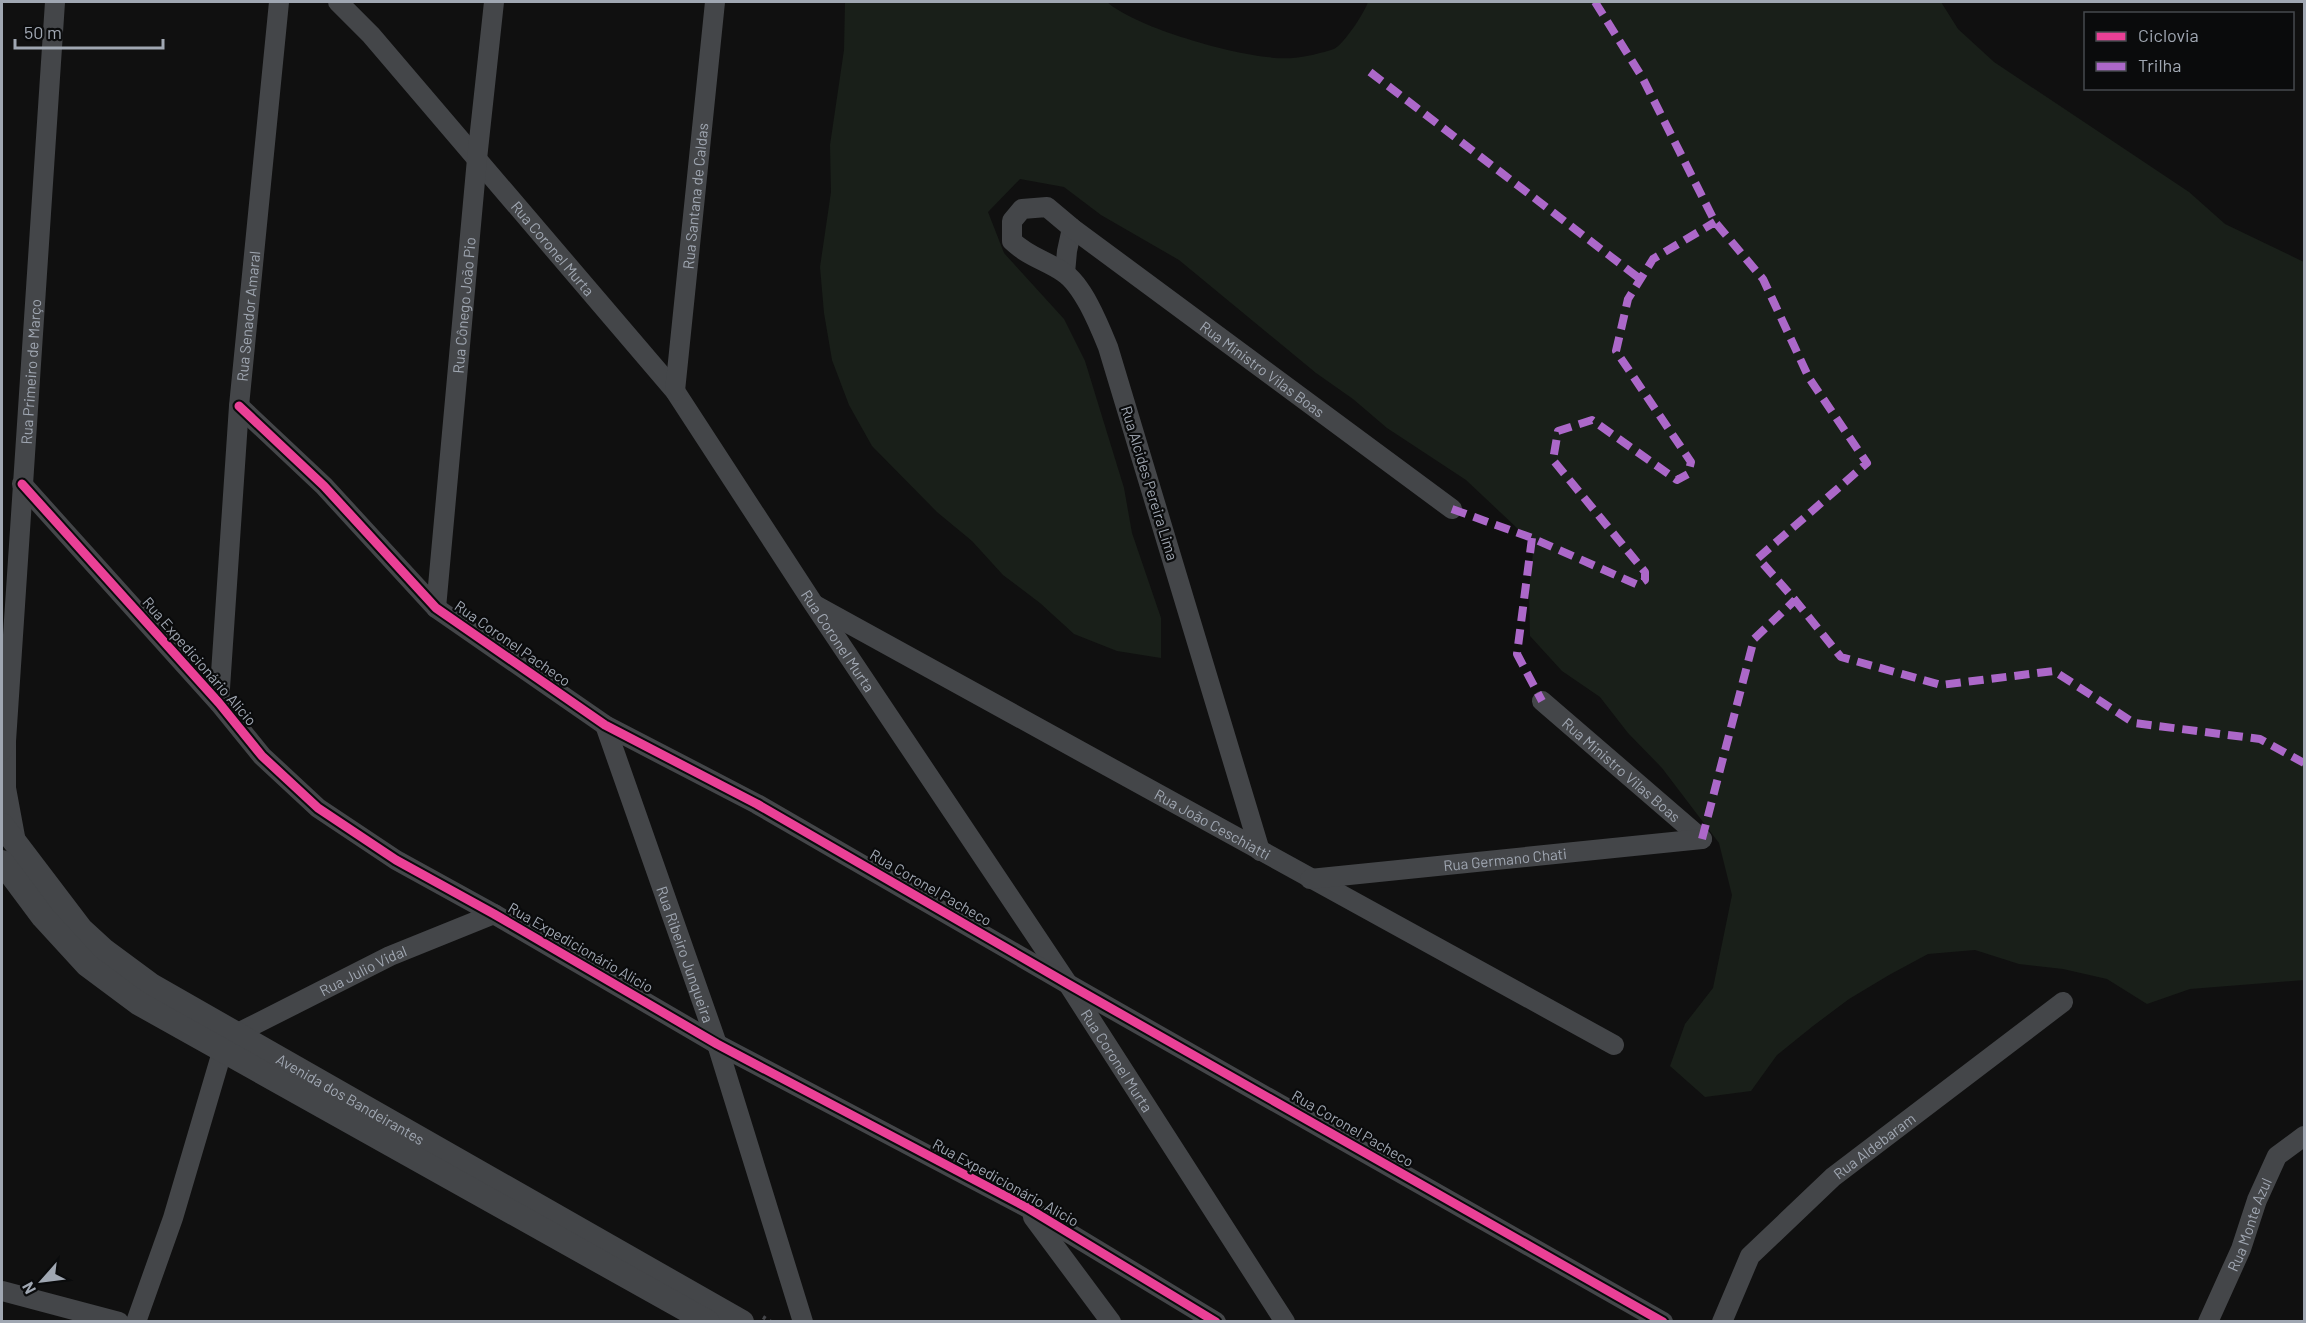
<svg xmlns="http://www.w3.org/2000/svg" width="2306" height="1323" viewBox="0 0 2306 1323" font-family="Barlow,sans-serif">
<rect width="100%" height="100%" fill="#101010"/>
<path fill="#191f19" d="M 845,2 L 1107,2 C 1137,29 1253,62 1293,58 C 1305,57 1322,53 1334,49 C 1344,44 1365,12 1368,2 L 1941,2 L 1958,29 L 1994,62 L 2189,192 L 2225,224 L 2304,262 L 2304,980 L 2190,989 L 2147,1004 L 2107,979 L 2063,969 L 2019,964 L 1975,950 L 1928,954 L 1889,975 L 1849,999 L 1813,1026 L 1777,1055 L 1751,1091 L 1705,1097 L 1670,1066 L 1685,1024 L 1713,988 L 1732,895 L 1719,843 L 1662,768 L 1628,733 L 1600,697 L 1562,671 L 1530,636 L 1529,589 L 1534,544 L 1466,480 L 1387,428 L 1353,399 L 1316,373 L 1179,260 L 1101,215 L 1064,187 L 1020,179 L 988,212 L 1004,253 L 1064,319 L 1085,361 L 1124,488 L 1132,533 L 1161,618 L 1161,658 L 1117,651 L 1074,634 L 1040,603 L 1003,575 L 972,541 L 937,512 L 872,446 L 849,405 L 832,360 L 824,313 L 820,267 L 831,192 L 830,145 L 844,50 Z"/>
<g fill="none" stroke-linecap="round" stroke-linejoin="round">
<path stroke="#46474b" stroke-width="4" stroke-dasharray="3 4.5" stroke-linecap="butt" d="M 763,1317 L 771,1322"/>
<g stroke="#444649" stroke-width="20">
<path id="s1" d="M 338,2 L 371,35 L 675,391 L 813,603 L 1068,984 L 1285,1322"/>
<path d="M 1065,273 L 1067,251 L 1072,228"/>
<path id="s2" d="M 675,391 L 715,2"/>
<path d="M 239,406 L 324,486 L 436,608 L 605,725 L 757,804 L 1068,984 L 1663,1322"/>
<path d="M 22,484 L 219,703 L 262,756 L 318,808 L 396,860 L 494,914 L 717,1044 L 1026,1207 L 1216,1322"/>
<path id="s3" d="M 815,605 L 1614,1045"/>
<path id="s4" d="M 436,608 L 477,159 L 494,2"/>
<path id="s5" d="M 1542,701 L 1702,839"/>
<path id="s6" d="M 219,703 L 239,406 L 279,2"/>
<path id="s7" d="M 605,725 L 717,1044 L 803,1322"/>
<path d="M 6,741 L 6,788 L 16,842"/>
<path id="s8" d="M 2,751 L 6,741 L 55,2"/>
<path id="s9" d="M 1260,851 L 1108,347 C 1099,325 1083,285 1063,272 C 1045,260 1029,257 1012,241 L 1012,221 L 1022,209 L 1047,207 L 1072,228 L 1452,509"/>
<path id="s10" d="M 1310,879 L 1702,839"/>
<path id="s11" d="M 236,1034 L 390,956 L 494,914"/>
<path d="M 1033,1217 L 1111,1322"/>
<path d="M 2,1291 L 119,1322"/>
<path d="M 136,1322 L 173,1218 L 222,1052"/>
<path id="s12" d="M 1722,1322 L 1750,1256 L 1833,1177 L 2063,1002"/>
<path id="s13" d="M 2208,1322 L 2241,1249 L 2257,1200 L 2277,1156 L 2304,1136"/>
</g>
<g stroke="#444649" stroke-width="24">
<path id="s14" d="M 2,825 L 81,929 L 105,951 L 151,985 L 742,1322"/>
<path d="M 2,862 L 43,917 L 87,965 L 138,1003 L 708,1322"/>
</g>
<path stroke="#ac68c9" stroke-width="8" stroke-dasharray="15 8" stroke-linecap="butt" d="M 1595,2 L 1642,77 L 1715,222 L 1763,279 L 1809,378 L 1867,463 L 1758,558 L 1795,600 L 1841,657 L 1941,685 L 2054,671 L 2134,723 L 2260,739 L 2304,763
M 1370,72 L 1640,279
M 1452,509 L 1532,538 L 1638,585 L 1645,580 L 1645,572 L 1553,460 L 1558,431 L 1592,420 L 1677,480 L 1688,474 L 1691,462 L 1616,351 L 1628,299 L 1653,259 L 1715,222
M 1532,538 L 1517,654 L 1542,701
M 1702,839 L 1754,639 L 1795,600"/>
<defs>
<path id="cycleway" d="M 239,406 L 324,486 L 436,608 L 605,725 L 757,804 L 1068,984 L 1663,1322
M 22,484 L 219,703 L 262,756 L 318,808 L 396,860 L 494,914 L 717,1044 L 1026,1207 L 1216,1322"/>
</defs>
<use href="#cycleway" stroke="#0a0b0c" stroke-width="13"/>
<use href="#cycleway" stroke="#ea4096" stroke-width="9"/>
</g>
<g text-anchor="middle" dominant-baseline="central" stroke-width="4.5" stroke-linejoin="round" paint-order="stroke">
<g font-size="15" fill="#a0a7b2" stroke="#0a0b0c">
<text stroke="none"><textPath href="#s2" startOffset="196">Rua Santana de Caldas</textPath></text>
<text stroke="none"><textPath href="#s1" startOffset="327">Rua Coronel Murta</textPath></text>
<text stroke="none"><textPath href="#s4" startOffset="304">Rua Cônego João Pio</textPath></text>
<text stroke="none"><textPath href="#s6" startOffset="388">Rua Senador Amaral</textPath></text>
<text stroke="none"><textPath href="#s9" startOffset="1005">Rua Ministro Vilas Boas</textPath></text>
<text stroke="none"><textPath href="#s8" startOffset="381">Rua Primeiro de Março</textPath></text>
<text transform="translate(1150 483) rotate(73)">Rua Alcides Pereira Lima</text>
<text stroke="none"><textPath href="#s1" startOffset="813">Rua Coronel Murta</textPath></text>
<text transform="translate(513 643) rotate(35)">Rua Coronel Pacheco</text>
<text transform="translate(200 661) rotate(49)">Rua Expedicionário Alicio</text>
<text stroke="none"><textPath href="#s5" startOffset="105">Rua Ministro Vilas Boas</textPath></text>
<text stroke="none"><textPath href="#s3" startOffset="454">Rua João Ceschiatti</textPath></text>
<text stroke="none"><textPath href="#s10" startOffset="196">Rua Germano Chati</textPath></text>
<text transform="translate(931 887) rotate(30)">Rua Coronel Pacheco</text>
<text transform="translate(581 947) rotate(30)">Rua Expedicionário Alicio</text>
<text stroke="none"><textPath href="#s7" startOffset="243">Rua Ribeiro Junqueira</textPath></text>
<text stroke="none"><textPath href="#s11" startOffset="142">Rua Julio Vidal</textPath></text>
<text stroke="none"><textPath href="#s1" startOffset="1317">Rua Coronel Murta</textPath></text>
<text stroke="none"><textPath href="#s14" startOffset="450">Avenida dos Bandeirantes</textPath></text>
<text transform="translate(1353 1128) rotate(30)">Rua Coronel Pacheco</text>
<text stroke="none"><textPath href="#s12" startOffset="238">Rua Aldebaram</textPath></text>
<text transform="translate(1006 1182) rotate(29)">Rua Expedicionário Alicio</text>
<text stroke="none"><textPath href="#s13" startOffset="106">Rua Monte Azul</textPath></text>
</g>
</g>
<rect width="2306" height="1323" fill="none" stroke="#a0a7b2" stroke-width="6"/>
<rect x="2084" y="12" width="210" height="78" fill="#0a0b0c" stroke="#46494e" stroke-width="1.5"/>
<rect x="2096" y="32" width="30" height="9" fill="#ea4096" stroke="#46494e" stroke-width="1.5"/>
<text x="2138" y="42" font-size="18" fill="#a0a7b2">Ciclovia</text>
<rect x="2096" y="62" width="30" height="9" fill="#ac68c9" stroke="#46494e" stroke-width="1.5"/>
<text x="2138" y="72" font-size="18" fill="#a0a7b2">Trilha</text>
<g transform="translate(42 1281) rotate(242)" stroke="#0a0b0c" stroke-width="4.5" paint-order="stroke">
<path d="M0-4.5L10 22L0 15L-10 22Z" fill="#a0a7b2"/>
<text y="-9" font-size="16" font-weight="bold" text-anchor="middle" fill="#a0a7b2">N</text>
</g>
<path d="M15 39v9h148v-9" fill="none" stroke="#a0a7b2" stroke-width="3"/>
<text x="24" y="39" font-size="18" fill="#a0a7b2" stroke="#0a0b0c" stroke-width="4.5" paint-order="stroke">50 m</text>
</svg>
